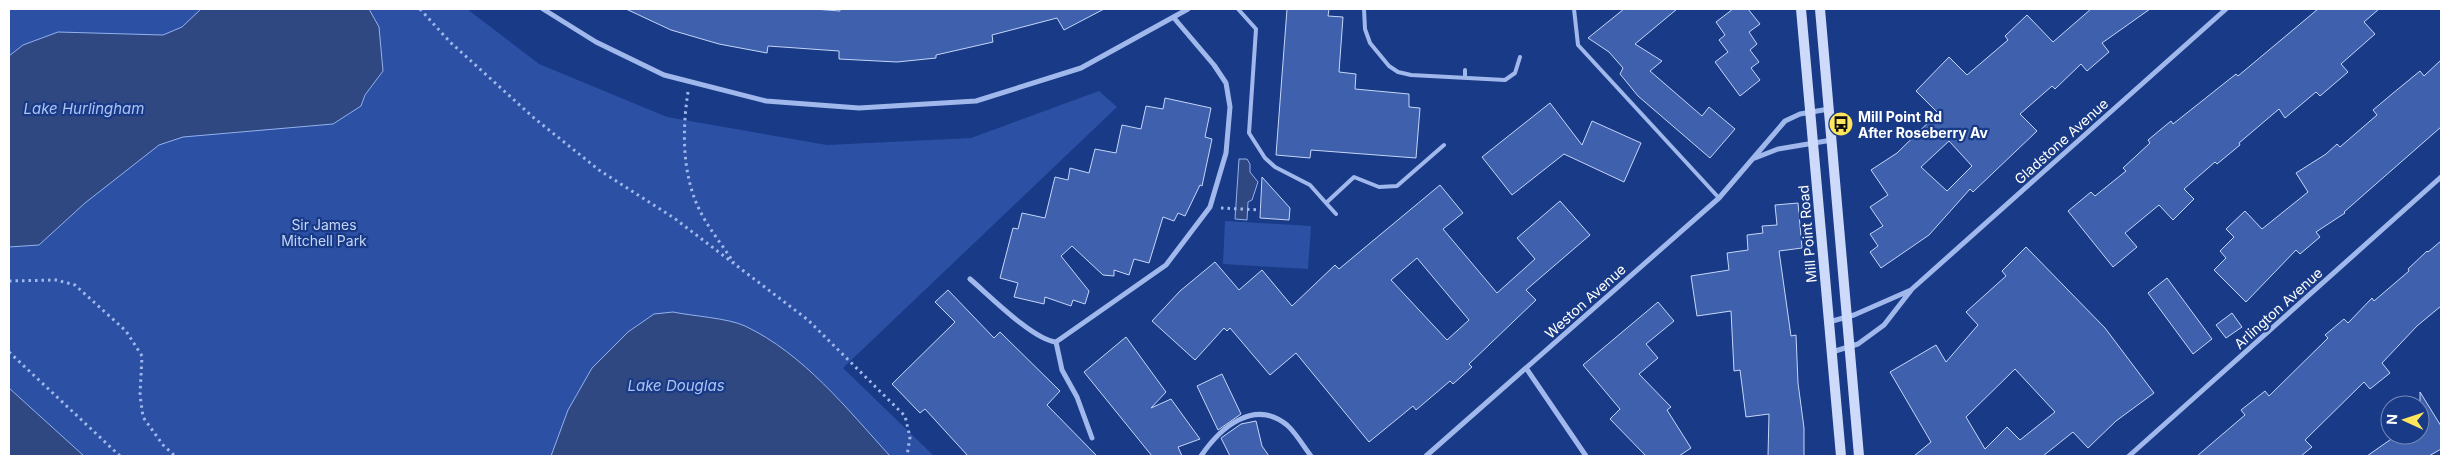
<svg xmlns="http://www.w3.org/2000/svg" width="2450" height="465" viewBox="0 0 2450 465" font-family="Inter,sans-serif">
<rect width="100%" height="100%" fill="#193a86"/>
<path fill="#2c51a4" d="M 9,9 L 467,9 L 539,64 L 667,117 L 827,145 L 971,138 L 1099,91 L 1117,107 L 843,368 L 934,456 L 84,456 L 9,388 Z
M 1225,221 L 1311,226 L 1308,269 L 1223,264 Z"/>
<path fill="#304881" stroke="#93b1ef" d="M 201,9 L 369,9 L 379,27 L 383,71 L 365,95 L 361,106 L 333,124 L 183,137 L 159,145 L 85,203 L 39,245 L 9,247 L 9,56 L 23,45 L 58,32 L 163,35 L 182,27 Z
M 1239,159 L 1247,159 L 1250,164 L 1250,172 L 1258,182 L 1252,200 L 1248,202 L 1247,220 L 1235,219 Z
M 673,312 C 692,316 728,318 745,326 C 804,354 847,409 890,456 L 551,456 L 568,410 L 592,368 L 628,332 L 654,314 Z
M 9,388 L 84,456 L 9,456 Z"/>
<path fill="#3e60ad" stroke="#c5d6f9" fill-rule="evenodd" d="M 626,9 L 813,9 L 840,11 L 840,9 L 1104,9 L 1064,30 L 1057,18 L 992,35 L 993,42 L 936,55 L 936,58 L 897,62 L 839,59 L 839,51 L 768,46 L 767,53 L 719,44 L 671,30 Z
M 1287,9 L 1329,9 L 1328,16 L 1343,17 L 1339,72 L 1356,74 L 1355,89 L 1409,94 L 1409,107 L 1420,108 L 1416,158 L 1311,150 L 1310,158 L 1276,155 Z
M 1624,9 L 1677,9 L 1635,44 L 1662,61 L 1650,71 L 1702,116 L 1709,107 L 1735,129 L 1710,158 L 1638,96 L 1620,74 L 1623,68 L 1609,52 L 1588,38 Z
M 1733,9 L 1748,9 L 1760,24 L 1749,32 L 1757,44 L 1750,50 L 1759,62 L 1751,68 L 1760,80 L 1740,96 L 1715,62 L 1728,52 L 1719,40 L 1725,35 L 1716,22 Z
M 2091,9 L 2150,9 L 2102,43 L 2109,52 L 2087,71 L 2081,64 L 2055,89 L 2052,86 L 2020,114 L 2037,131 L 1973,192 L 1970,189 L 1929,235 L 1881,268 L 1870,252 L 1878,246 L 1870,234 L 1883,226 L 1870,207 L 1888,195 L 1871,170 L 1897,153 L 1938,113 L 1916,91 L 1949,57 L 1967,75 L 2008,40 L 2005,36 L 2027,15 L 2053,42 ZM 1949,141 L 1972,166 L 1947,191 L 1921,167 Z
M 2318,9 L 2379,9 L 2364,22 L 2375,34 L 2341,64 L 2348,72 L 2320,96 L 2316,92 L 2285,118 L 2279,109 L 2239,143 L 2240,145 L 2217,164 L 2215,162 L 2184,189 L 2194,199 L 2173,220 L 2159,205 L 2125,233 L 2137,247 L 2113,267 L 2068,211 L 2091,192 L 2095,196 L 2126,171 L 2123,168 L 2150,143 L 2148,140 L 2171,121 L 2173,124 L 2236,74 L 2238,76 Z
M 2441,60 L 2441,127 L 2344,212 L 2345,213 L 2316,232 L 2320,237 L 2300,254 L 2296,250 L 2246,302 L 2214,270 L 2226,258 L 2220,251 L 2234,237 L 2226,229 L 2245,211 L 2262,229 L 2308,192 L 2296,173 L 2326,154 L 2337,144 L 2340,147 L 2377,115 L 2373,110 L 2392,94 L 2420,71 L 2424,76 Z
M 1165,98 L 1211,108 L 1205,137 L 1212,139 L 1202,186 L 1200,185 L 1185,216 L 1178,213 L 1174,221 L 1163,217 L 1149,263 L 1134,259 L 1129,275 L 1114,270 L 1114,276 L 1103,275 L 1072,246 L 1061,256 L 1089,291 L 1085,304 L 1073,300 L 1071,306 L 1045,297 L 1044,304 L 1014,297 L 1018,283 L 1000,278 L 1013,228 L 1018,229 L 1022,213 L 1045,218 L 1055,177 L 1068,180 L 1070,168 L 1089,173 L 1095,149 L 1116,153 L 1122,125 L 1141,129 L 1146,106 L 1163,109 Z
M 1550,103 L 1582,145 L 1592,121 L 1641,143 L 1624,182 L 1564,154 L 1512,195 L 1482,157 Z
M 1262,177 L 1290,208 L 1289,220 L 1260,218 Z
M 1440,185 L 1463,213 L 1443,229 L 1497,293 L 1535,259 L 1517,238 L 1560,201 L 1590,235 L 1526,290 L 1536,300 L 1469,364 L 1472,367 L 1453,384 L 1450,381 L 1416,410 L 1413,406 L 1369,442 L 1296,353 L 1270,375 L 1230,328 L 1227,331 L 1224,328 L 1195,360 L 1152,321 L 1180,291 L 1215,262 L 1239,290 L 1262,270 L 1292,306 L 1335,265 L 1339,269 ZM 1417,258 L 1469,320 L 1447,340 L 1391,280 Z
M 1798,203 L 1802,248 L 1779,251 L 1791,336 L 1796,335 L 1798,383 L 1804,428 L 1804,456 L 1768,456 L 1769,414 L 1746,417 L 1740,370 L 1734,371 L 1731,311 L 1697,316 L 1691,276 L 1729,270 L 1727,253 L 1748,250 L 1747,235 L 1763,233 L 1762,226 L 1777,225 L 1775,205 Z
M 2441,241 L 2441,306 L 2417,326 L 2382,363 L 2390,373 L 2370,389 L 2364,382 L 2305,440 L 2312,447 L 2301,456 L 2197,456 L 2245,415 L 2241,410 L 2265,391 L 2269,396 L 2328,338 L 2325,335 L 2344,319 L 2348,323 L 2372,298 L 2374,301 L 2409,271 L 2408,269 L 2427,251 L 2428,252 Z
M 2026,247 L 2105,328 L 2154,393 L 2116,421 L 2088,448 L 2073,432 L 2043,456 L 1914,456 L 1931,442 L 1890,372 L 1936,345 L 1946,362 L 1978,325 L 1966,312 L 2006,276 L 2002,271 ZM 2015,369 L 2055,412 L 2020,440 L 2007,427 L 1985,449 L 1966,417 Z
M 2167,278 L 2212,339 L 2193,354 L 2148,293 Z
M 948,290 L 994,338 L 1000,332 L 1060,391 L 1047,405 L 1097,456 L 968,456 L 925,409 L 920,413 L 892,384 L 955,322 L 935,302 Z
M 1658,302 L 1674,321 L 1646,344 L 1658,358 L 1639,374 L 1671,407 L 1667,410 L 1691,448 L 1679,456 L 1646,456 L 1610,419 L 1620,409 L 1583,365 Z
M 2232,313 L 2242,327 L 2226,338 L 2216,325 Z
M 1126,337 L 1166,392 L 1151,408 L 1171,399 L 1200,439 L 1178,447 L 1182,456 L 1152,456 L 1084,372 Z
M 1222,374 L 1241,414 L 1218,430 L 1197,386 Z
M 2420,392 L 2441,426 L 2441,449 L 2429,456 L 2367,456 L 2397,435 L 2420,435 Z
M 1256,421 L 1262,446 L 1269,456 L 1230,456 L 1221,438 L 1241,424 Z"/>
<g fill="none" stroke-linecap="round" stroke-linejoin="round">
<path stroke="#a0b8ec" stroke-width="3" stroke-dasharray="2.5 4" stroke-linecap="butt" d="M 420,9 L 450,42 L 534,118 L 599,170 L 674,218 L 808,320 L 905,416 L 910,437 L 907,456
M 688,92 C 682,131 682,175 700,211 C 709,229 723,246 734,263
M 1221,208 L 1261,210
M 9,281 L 56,280 L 75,285 L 126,331 L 142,356 L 140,395 L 143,417 L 163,445 L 175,456
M 9,352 L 120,456"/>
<path stroke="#a0b8ec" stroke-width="4" d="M 1238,9 L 1256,29 L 1249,133 L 1265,158 L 1275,167 L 1310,185 L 1326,203 L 1354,177 L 1379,187 L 1397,186 L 1444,145
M 1364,9 L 1365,29 L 1370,43 L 1389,66 L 1398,72 L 1411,75 L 1505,80 L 1515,73 L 1520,57
M 1574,9 L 1578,45 L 1719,198
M 1465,78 L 1465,70
M 1326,203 L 1336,214"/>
<path stroke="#a0b8ec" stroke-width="5" d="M 543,9 L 596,42 L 664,75 L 766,101 L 859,108 L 976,101 L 1081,68 L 1188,9
M 1755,158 L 1778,149 L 1832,140
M 970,279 C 989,295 1033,340 1056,342 L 1166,265 L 1210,207 L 1226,153 L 1230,107 L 1226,83 L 1214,65 L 1174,18
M 1829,322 L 1854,315 L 1911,290
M 1056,342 L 1062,370 L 1077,397 L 1092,438
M 1832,352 L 1858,344 L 1884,325 L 1912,289 L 2226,9
M 1526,368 L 1586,456
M 1201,456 C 1220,428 1254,398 1287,425 C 1296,433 1304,447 1311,456
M 1426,456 L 1719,198 L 1785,121 L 1800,114 L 1829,109
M 2129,456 L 2441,177"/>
<path stroke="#cddaf9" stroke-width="10" d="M 1801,9 L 1841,456
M 1820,9 L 1859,456"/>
</g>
<defs>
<symbol id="bus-disc" viewBox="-11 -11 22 22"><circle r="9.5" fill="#ffe65c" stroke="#193a86"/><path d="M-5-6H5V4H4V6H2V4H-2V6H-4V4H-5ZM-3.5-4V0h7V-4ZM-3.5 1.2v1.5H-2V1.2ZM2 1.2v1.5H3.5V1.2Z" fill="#111"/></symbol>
</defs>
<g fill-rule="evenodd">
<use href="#bus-disc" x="1827" y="110" width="28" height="28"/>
</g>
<g text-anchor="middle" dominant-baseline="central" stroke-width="4.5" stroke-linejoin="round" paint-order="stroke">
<g font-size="14" font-weight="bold" fill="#fff" stroke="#193a86" text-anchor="start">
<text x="1858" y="116">Mill Point Rd<tspan x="1858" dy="16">After Roseberry Av</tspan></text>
</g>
<g font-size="14" fill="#fff" stroke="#193a86">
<text transform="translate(2061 141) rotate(-42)">Gladstone Avenue</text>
<text transform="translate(1807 234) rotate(-95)">Mill Point Road</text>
<text transform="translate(1585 301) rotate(-42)">Weston Avenue</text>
<text transform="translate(2278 308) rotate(-42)">Arlington Avenue</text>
</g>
<g font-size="14" fill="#c5d6f9" stroke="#193a86">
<text x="324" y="224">Sir James<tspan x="324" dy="16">Mitchell Park</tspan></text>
</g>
<g font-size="15" font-style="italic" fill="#acc3f4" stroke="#193a86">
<text x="84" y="108">Lake Hurlingham</text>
<text x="676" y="385">Lake Douglas</text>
</g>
</g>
<rect width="2450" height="465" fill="none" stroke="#ffffff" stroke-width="20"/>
<g transform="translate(2405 420) rotate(273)"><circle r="24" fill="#193a86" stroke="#7589b6"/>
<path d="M0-4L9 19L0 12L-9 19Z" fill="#ffe65c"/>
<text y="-8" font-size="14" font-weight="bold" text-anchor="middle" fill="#ffffff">N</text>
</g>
</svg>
